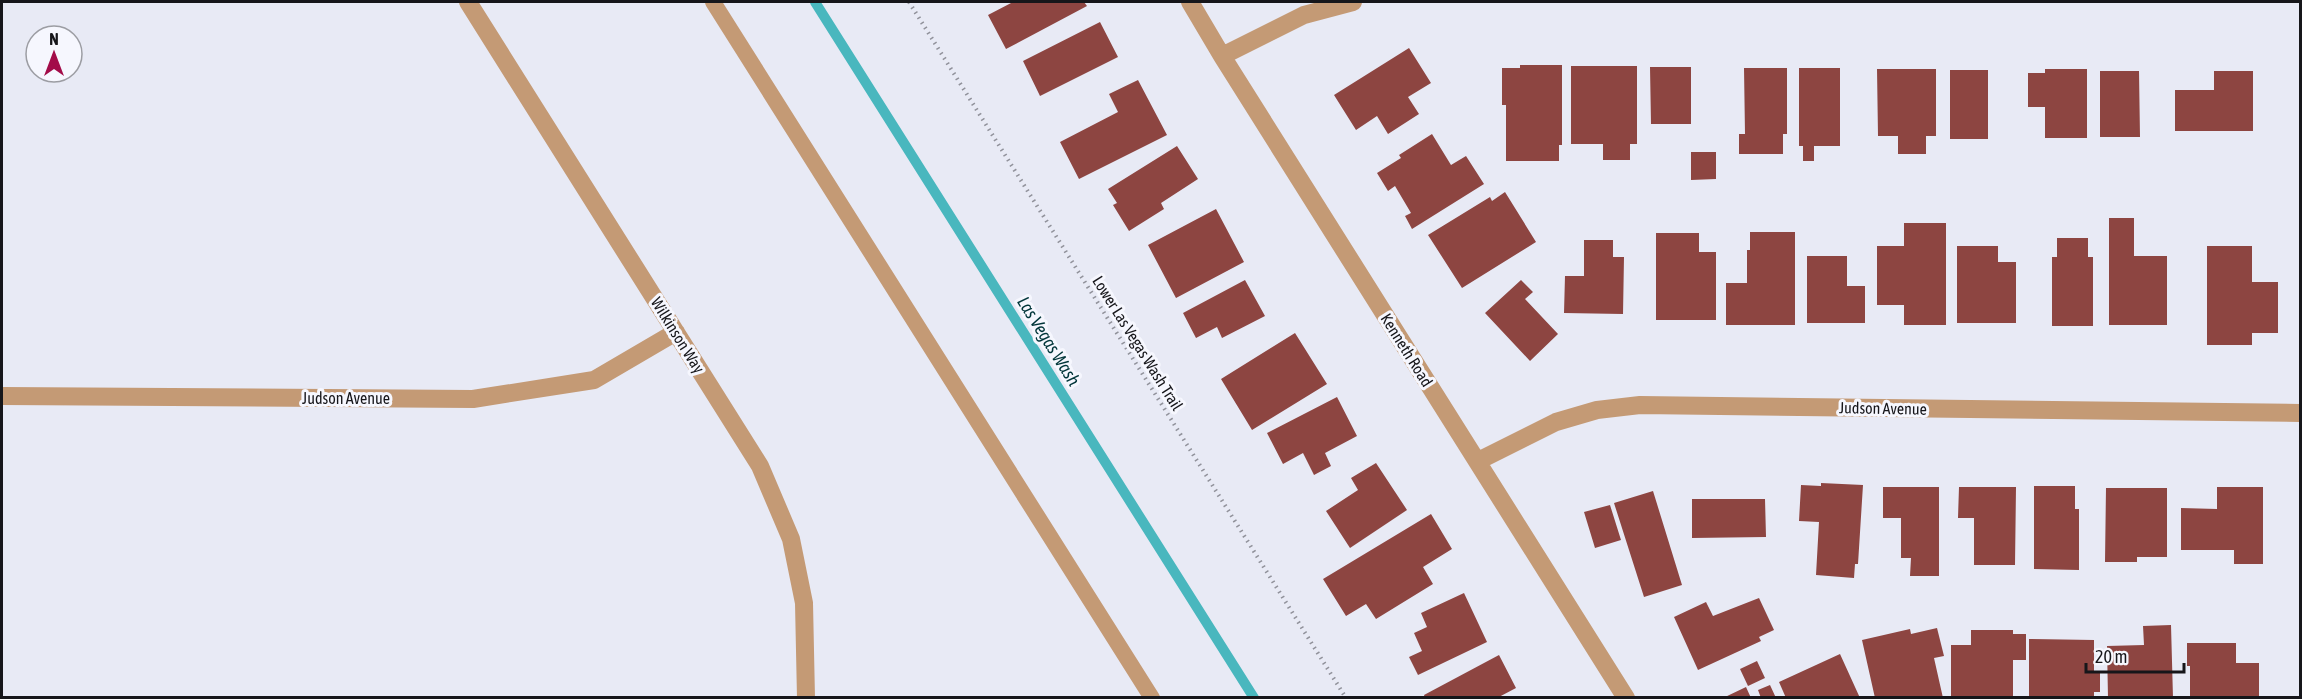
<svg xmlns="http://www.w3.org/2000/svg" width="2302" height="699" viewBox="0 0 2302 699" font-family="'Asap Condensed',sans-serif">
<rect width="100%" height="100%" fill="#e8eaf5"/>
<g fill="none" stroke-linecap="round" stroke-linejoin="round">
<path stroke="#49b7be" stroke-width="10" d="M 815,2 L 1254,698"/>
</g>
<path fill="#8d4541" d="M 1013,2 L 1084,2 L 1087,6 L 1006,49 L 988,15 Z
M 1100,22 L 1118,57 L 1040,96 L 1023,61 Z
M 1409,48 L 1431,83 L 1408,97 L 1419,114 L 1388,134 L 1377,116 L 1356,130 L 1334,95 Z
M 1520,65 L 1562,65 L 1562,145 L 1559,145 L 1559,161 L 1506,161 L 1506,105 L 1502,105 L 1502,68 L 1520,68 Z
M 1571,66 L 1637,66 L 1637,144 L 1630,144 L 1630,160 L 1603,160 L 1603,144 L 1571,144 Z
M 1650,67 L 1691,67 L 1691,124 L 1651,124 Z
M 1744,68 L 1787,68 L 1787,134 L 1783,134 L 1783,154 L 1739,154 L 1739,134 L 1745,134 Z
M 1799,68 L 1840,68 L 1840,146 L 1814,146 L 1814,161 L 1803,161 L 1803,146 L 1799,146 Z
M 1877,69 L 1936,69 L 1936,136 L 1926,136 L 1926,154 L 1898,154 L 1898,136 L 1878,136 Z
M 2045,69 L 2087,69 L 2087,138 L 2045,138 L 2045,107 L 2028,107 L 2028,73 L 2045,73 Z
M 1950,70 L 1988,70 L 1988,139 L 1950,139 Z
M 2100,71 L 2139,71 L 2140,137 L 2100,137 Z
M 2214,71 L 2253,71 L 2253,131 L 2175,131 L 2175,90 L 2214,90 Z
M 1138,80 L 1167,135 L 1079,179 L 1060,142 L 1118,112 L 1109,94 Z
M 1432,134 L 1451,165 L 1466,156 L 1484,184 L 1412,229 L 1405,216 L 1411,213 L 1395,186 L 1388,191 L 1377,173 L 1401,158 L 1399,155 Z
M 1177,146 L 1198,179 L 1161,203 L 1164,209 L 1129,231 L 1113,205 L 1117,203 L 1108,189 Z
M 1691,152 L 1716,152 L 1716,179 L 1691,180 Z
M 1505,192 L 1536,242 L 1462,288 L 1428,235 L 1490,197 L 1492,201 Z
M 1216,209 L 1244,262 L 1176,298 L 1148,245 Z
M 2109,218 L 2134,218 L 2134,256 L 2167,256 L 2167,325 L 2109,325 Z
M 1904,223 L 1946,223 L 1946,325 L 1904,325 L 1904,305 L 1877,305 L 1877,246 L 1904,246 Z
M 1750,232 L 1795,232 L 1795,325 L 1726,325 L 1726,283 L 1747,283 L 1747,250 L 1750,250 Z
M 1656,233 L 1699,233 L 1699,252 L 1716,252 L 1716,320 L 1656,320 Z
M 2057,238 L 2088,238 L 2088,257 L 2093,257 L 2093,326 L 2052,326 L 2052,257 L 2057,257 Z
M 1584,240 L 1613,240 L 1613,257 L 1624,257 L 1623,314 L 1564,313 L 1565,276 L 1584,276 Z
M 1957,246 L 1998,246 L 1998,262 L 2016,262 L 2016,323 L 1957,323 Z
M 2207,246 L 2252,246 L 2252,282 L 2278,282 L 2278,333 L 2252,333 L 2252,345 L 2207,345 Z
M 1807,256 L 1847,256 L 1847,286 L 1865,286 L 1865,323 L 1807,323 Z
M 1245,280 L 1265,316 L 1222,338 L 1217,327 L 1196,338 L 1183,313 Z
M 1521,280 L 1533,292 L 1525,299 L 1558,334 L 1530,361 L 1485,313 Z
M 1295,333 L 1327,384 L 1252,430 L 1221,379 Z
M 1337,397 L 1357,436 L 1325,453 L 1331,466 L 1314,475 L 1303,453 L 1283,464 L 1267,433 Z
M 1376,463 L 1407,510 L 1350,548 L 1326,511 L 1358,490 L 1351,478 Z
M 1821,483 L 1863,485 L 1858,564 L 1855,564 L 1854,578 L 1816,575 L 1819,522 L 1799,521 L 1801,485 L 1821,486 Z
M 2034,486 L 2075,486 L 2075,509 L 2079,509 L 2079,570 L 2034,569 Z
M 1883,487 L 1939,487 L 1939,576 L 1910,576 L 1911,558 L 1901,558 L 1901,518 L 1883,518 Z
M 1959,487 L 2016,487 L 2015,565 L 1974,565 L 1974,518 L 1958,518 Z
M 2217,487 L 2263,487 L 2263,564 L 2234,564 L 2234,550 L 2181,550 L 2181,508 L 2217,509 Z
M 2106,488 L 2167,488 L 2167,557 L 2137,557 L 2137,562 L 2105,562 Z
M 1653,491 L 1682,585 L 1644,597 L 1614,503 Z
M 1692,499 L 1765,499 L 1766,537 L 1692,538 Z
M 1610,505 L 1621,540 L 1595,548 L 1584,512 Z
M 1431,514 L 1452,549 L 1423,567 L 1433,584 L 1376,619 L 1366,604 L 1346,616 L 1323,579 Z
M 1464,593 L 1487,642 L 1418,675 L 1409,657 L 1422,651 L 1414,633 L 1427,627 L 1421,613 Z
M 1759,598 L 1774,630 L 1759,637 L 1761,641 L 1698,670 L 1674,617 L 1706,602 L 1713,616 Z
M 2171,625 L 2173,698 L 2108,698 L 2107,646 L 2144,645 L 2143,626 Z
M 1937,628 L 1944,656 L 1934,658 L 1943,698 L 1875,698 L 1862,640 L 1910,629 L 1911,634 Z
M 1971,630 L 2013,630 L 2013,634 L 2026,634 L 2026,660 L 2013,660 L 2013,698 L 1951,698 L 1951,645 L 1971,645 Z
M 2029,639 L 2094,640 L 2094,671 L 2100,671 L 2100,692 L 2094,692 L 2094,698 L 2029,698 Z
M 2187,643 L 2236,643 L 2236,663 L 2259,663 L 2259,698 L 2190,698 L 2190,666 L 2187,666 Z
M 1840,654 L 1860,698 L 1786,698 L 1779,682 Z
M 1499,655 L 1516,688 L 1497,698 L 1425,698 L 1424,695 Z
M 1757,661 L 1765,678 L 1748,686 L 1740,669 Z
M 1770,685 L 1776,698 L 1761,698 L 1758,690 Z
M 1746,687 L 1751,698 L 1723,698 Z"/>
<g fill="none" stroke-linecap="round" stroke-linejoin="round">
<path stroke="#91929b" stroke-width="4" stroke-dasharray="1.5 4.5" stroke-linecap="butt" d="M 909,2 L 1346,698"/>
<path stroke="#c49a75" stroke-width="16" d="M 713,2 L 1152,698"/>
<path stroke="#c49a75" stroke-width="18" d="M 468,2 L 760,466 L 791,539 L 804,603 L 806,698
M 1190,2 L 1222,56 L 1626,698
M 1222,56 L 1304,15 L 1353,2
M 2,396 L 473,399 L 594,380 L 676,332
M 1478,461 L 1556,422 L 1597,410 L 1640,405 L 2300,413"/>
</g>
<g text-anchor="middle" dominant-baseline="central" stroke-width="6" stroke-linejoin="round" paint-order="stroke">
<g font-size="16" fill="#16161a" stroke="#f6f7fe">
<text transform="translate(678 335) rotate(58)">Wilkinson Way</text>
<text transform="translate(1138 343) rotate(58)">Lower Las Vegas Wash Trail</text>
<text transform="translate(1407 350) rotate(58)">Kenneth Road</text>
<text x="346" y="398">Judson Avenue</text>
<text transform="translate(1883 408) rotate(1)">Judson Avenue</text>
</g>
<g font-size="18" font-style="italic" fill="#003539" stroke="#f6f7fe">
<text transform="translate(1049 341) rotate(58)">Las Vegas Wash</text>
</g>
</g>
<rect width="2302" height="699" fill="none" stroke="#16161a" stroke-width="6"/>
<g transform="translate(54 54)"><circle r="28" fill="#f6f7fe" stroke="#9c9da3" stroke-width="1.5"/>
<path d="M0-4.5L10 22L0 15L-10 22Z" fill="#a30c49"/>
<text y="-9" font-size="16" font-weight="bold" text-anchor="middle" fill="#16161a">N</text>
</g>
<path d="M2086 663v9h98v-9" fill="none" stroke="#16161a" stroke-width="3"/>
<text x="2095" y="663" font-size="18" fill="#16161a" stroke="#f6f7fe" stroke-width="4.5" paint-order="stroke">20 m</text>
</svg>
